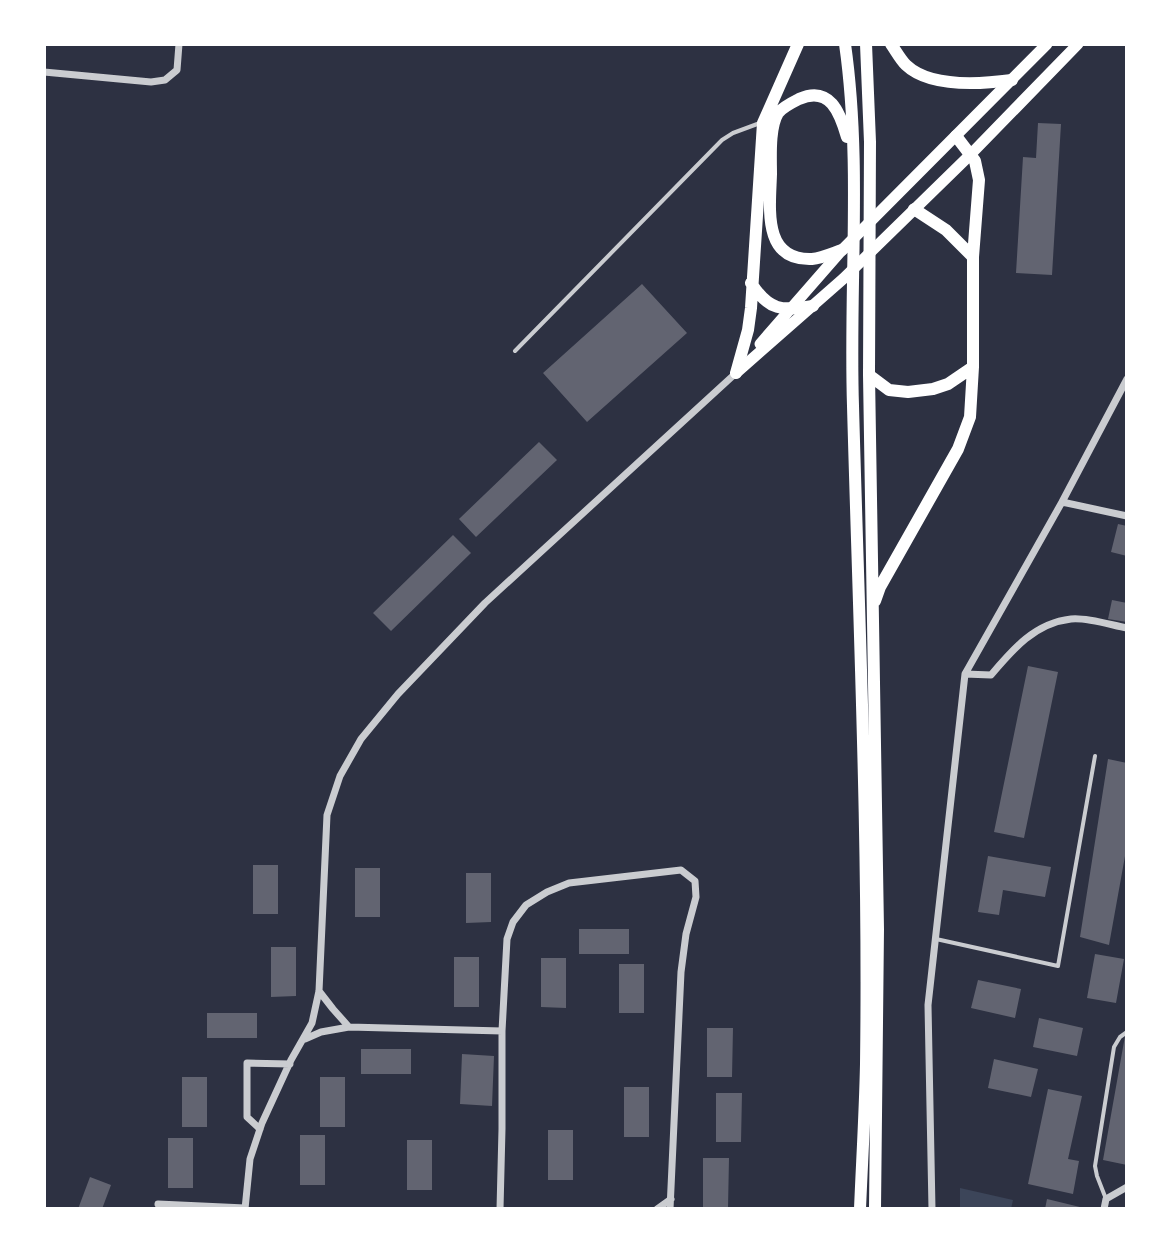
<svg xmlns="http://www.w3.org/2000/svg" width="1171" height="1253" viewBox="0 0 1171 1253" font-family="'Golos Text',sans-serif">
<rect width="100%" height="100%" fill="#2d3142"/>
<path fill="#3c4559" d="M 960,1188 L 1013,1200 L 1011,1209 L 960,1209 Z"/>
<path fill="#626471" d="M 1038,123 L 1061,124 L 1052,275 L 1016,273 L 1023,157 L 1036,158 Z
M 642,284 L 687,333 L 587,422 L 543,373 Z
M 539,442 L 557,460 L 476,537 L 459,519 Z
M 1118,524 L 1127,526 L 1127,556 L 1111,552 Z
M 453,535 L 471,553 L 391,631 L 373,613 Z
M 1112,600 L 1127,603 L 1127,622 L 1108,619 Z
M 1028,666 L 1058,672 L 1024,838 L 994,832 Z
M 1108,759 L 1127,763 L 1127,845 L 1109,945 L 1080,937 Z
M 988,856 L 1051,867 L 1045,897 L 1003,890 L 999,915 L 978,912 Z
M 253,865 L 278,865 L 278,914 L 253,914 Z
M 355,868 L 380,868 L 380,917 L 355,917 Z
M 466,873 L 491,873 L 491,922 L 466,923 Z
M 579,929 L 629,929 L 629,954 L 579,954 Z
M 271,947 L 296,947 L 296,996 L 271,997 Z
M 1095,954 L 1124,959 L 1116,1003 L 1087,998 Z
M 454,957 L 479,957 L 479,1007 L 454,1007 Z
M 541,958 L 566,958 L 566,1008 L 541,1007 Z
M 619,964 L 644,964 L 644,1013 L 619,1013 Z
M 978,980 L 1021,989 L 1015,1018 L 971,1008 Z
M 207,1013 L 257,1013 L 257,1038 L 207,1038 Z
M 1039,1018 L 1083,1028 L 1077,1056 L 1033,1047 Z
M 707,1028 L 733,1028 L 732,1077 L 707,1077 Z
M 1125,1036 L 1127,1036 L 1127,1165 L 1103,1160 Z
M 361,1049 L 411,1049 L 411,1074 L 361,1074 Z
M 462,1054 L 494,1056 L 492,1106 L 460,1104 Z
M 994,1059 L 1038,1069 L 1031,1097 L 988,1088 Z
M 182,1077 L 207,1077 L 207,1127 L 182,1127 Z
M 320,1077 L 345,1077 L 345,1127 L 320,1127 Z
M 624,1087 L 649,1087 L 649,1137 L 624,1137 Z
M 1048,1089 L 1082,1096 L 1068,1159 L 1079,1161 L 1073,1194 L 1028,1184 Z
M 716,1093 L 742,1093 L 741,1142 L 716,1142 Z
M 548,1130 L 573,1130 L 573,1180 L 548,1180 Z
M 300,1135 L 325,1135 L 325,1185 L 300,1185 Z
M 168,1138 L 193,1138 L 193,1188 L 168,1188 Z
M 407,1140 L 432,1140 L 432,1190 L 407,1190 Z
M 703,1158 L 729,1158 L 728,1208 L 703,1208 Z
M 90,1177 L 111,1185 L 102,1209 L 78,1209 Z
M 1047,1199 L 1084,1208 L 1084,1209 L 1045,1209 Z"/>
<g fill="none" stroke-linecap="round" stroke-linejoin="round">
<path stroke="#caccd0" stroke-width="4" d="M 515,351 L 722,140 L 733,133 L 760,123
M 936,939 L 1058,966 L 1095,756
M 1106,1199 L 1097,1176 L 1095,1166 L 1114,1047 L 1120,1037 L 1127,1032"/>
<path stroke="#caccd0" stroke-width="7" d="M 44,72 L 151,82 L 165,80 L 177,70 L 179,44
M 1062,502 L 1127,516
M 965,674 L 991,675 C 1013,649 1035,623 1071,619 C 1086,617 1111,625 1127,628
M 319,991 L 333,1009 L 349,1027
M 305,1039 L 321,1032 L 349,1027 L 502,1031
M 260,1129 L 247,1117 L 247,1063 L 290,1064
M 158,1204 L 245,1208
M 245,1209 L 250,1159 L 262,1123 L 291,1060 L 312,1023 L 319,991 L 327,815 L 340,776 L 361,739 L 398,694 L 485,603 L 736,373
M 500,1209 L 502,1129 L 502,1031 L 507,939 L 513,922 L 526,905 L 547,892 L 569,883 L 681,870 L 695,881 L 696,897 L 686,934 L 681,972 L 670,1209
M 657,1209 L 671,1199
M 932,1209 L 928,1005 L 965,674 L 1062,502 L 1127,379
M 1104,1209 L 1106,1199 L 1127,1187"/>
<path stroke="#fff" stroke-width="11" d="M 760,344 L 842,250 L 1047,44
M 736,373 L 843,279 L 971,154 L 1078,44"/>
<path stroke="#fff" stroke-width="12" d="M 845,44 C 862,163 849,286 853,406 C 859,625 869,845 866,1064 C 865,1112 862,1161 860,1209
M 866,44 L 870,142 L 869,375 L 878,929 L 875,1209
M 891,44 C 896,51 900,59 906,65 C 930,88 982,84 1012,80
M 914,209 L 946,230 L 973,257
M 842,250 C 833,253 822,258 812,259 C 762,261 770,208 771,174 C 771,157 769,128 778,113 C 782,108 793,102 799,99 C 830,85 840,113 847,137
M 751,283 C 769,311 782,311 813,306
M 736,373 L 748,330 L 751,308 L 763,123 L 798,44
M 869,375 L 889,390 L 908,392 L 933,389 L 948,384 L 973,367
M 875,601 L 880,587 L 958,449 L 970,417 L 973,367 L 973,257 L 979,180 L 975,161 L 956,136"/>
</g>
<rect width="1171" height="1253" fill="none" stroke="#ffffff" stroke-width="92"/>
</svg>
